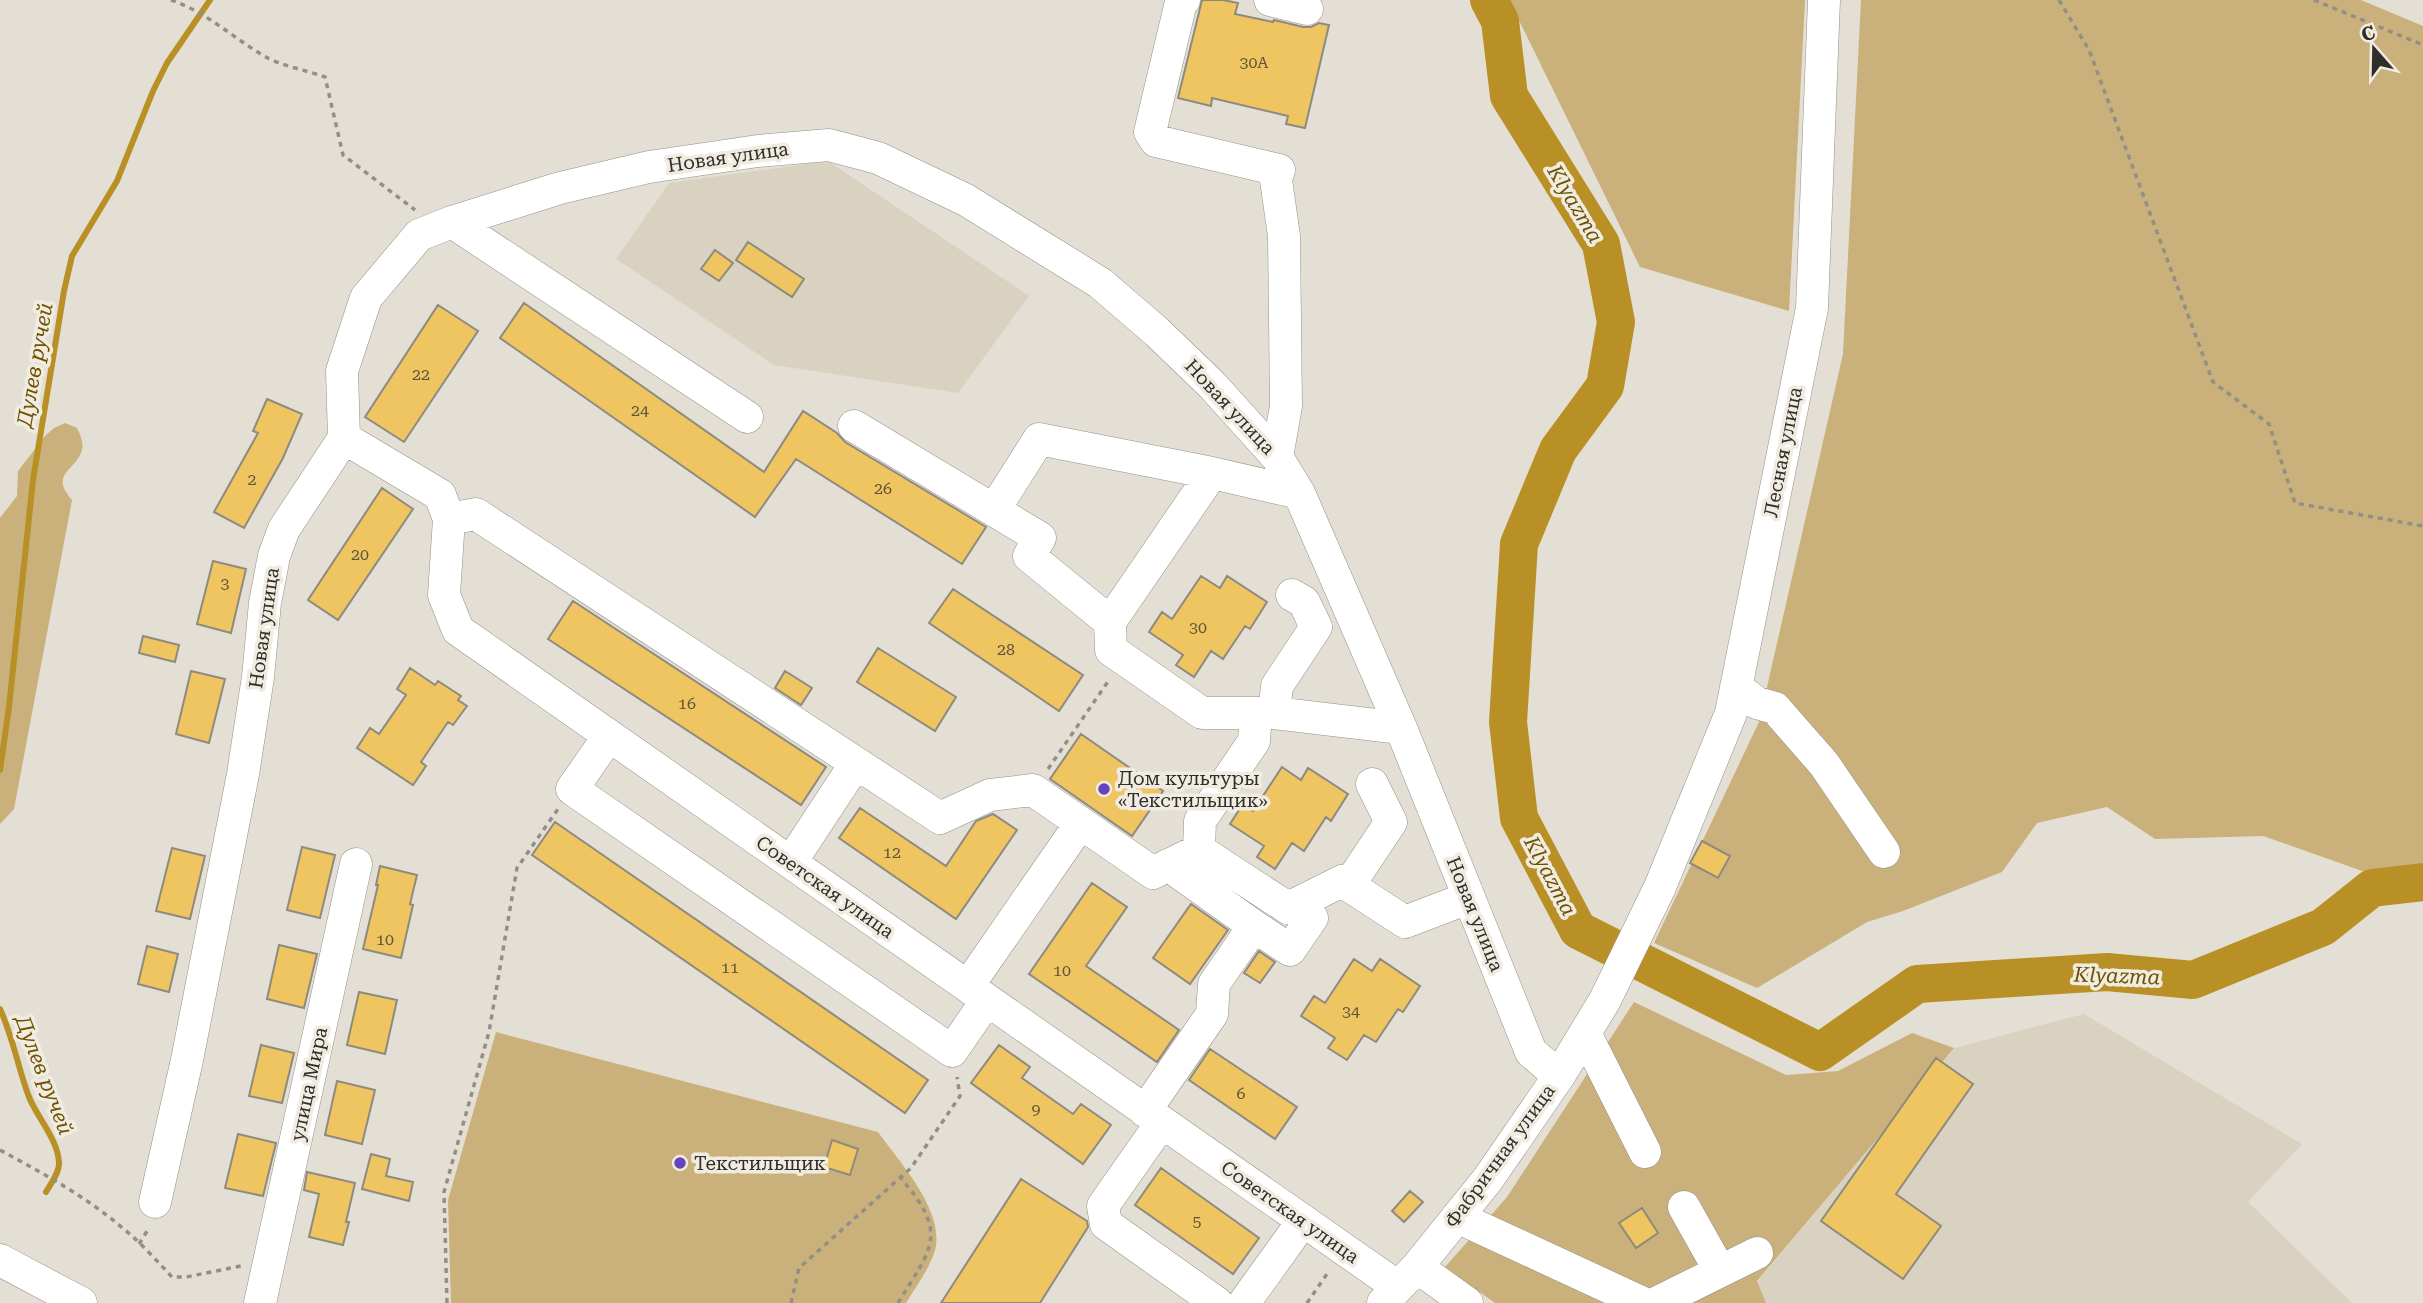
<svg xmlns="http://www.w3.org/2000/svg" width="2423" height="1303" viewBox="0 0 2423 1303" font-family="'Roboto Serif',serif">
<rect width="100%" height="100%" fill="#e4dfd4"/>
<path fill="#dad2c0" d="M 828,161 L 1029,296 L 958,393 L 774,365 L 616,259 L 669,183 Z
M 2084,1014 L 2302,1144 L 2248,1202 L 2352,1303 L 1766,1303 L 1757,1282 L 1954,1048 Z"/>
<path fill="#cab17b" d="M 1509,0 L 1805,0 L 1789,311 L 1640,267 Z
M 1861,0 L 2361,0 L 2423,26 L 2423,866 L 2365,872 L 2263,836 L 2155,839 L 2107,807 L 2037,823 L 2002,872 L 1903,911 L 1867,922 L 1757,988 L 1654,943 L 1759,722 L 1843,354 Z
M 65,423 L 77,428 C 80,434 84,443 82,450 C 75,472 49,473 72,500 L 14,809 L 0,824 L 0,518 L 17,496 L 18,471 L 45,436 L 54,428 Z
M 1634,1002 L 1786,1075 L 1838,1071 L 1912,1033 L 1954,1048 L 1757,1281 L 1766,1303 L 1495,1303 L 1445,1267 L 1507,1197 Z
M 496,1032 L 878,1132 C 900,1163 950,1216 933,1256 C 927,1272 915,1288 906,1303 L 451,1303 L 448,1200 Z"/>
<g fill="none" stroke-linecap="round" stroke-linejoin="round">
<path stroke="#b99025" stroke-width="6" d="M 0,770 L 9,707 L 33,480 L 64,291 L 72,256 L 117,181 L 153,91 L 167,63 L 210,0
M 0,1009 C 13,1037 18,1068 29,1097 C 38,1119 57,1138 59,1162 C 60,1172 51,1183 46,1192"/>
<path stroke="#b99025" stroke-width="38" d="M 1489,0 L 1500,21 L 1509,96 L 1601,244 L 1616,322 L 1605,386 L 1558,450 L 1519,544 L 1508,722 L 1519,818 L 1578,930 L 1820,1052 L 1917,984 L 2107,972 L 2193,980 L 2323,927 L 2372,888 L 2423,882"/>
</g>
<path fill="#efc562" stroke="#8f8a7f" stroke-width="2" d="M 1202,0 L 1223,0 L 1238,3 L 1235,14 L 1273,22 L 1274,20 L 1303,27 L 1311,27 L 1319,23 L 1329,25 L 1305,128 L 1286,124 L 1288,116 L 1212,98 L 1211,106 L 1178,98 Z
M 748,242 L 804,279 L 792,297 L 736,260 Z
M 715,250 L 733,263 L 719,281 L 701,269 Z
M 524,303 L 764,472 L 803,411 L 837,433 L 845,442 L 986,527 L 962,564 L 796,459 L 755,517 L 500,338 Z
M 438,305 L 478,331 L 404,442 L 365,417 Z
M 267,399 L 302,414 L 283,458 L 244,528 L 214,512 L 258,433 L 253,431 Z
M 382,488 L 413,509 L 338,620 L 308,600 Z
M 213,561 L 246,569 L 231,633 L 197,624 Z
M 1201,576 L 1220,588 L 1227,576 L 1267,602 L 1250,629 L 1245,626 L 1223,659 L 1211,651 L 1194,677 L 1176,665 L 1183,655 L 1149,632 L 1162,612 L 1172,619 Z
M 953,589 L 1083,675 L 1059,711 L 929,623 Z
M 573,601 L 826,767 L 801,805 L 548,639 Z
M 143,636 L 179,645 L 175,662 L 139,653 Z
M 878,648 L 956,697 L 935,731 L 857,682 Z
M 410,668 L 435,685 L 438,681 L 461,696 L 458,700 L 467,706 L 453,725 L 448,722 L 421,762 L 426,766 L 413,785 L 357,748 L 370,728 L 379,734 L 406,695 L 397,689 Z
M 191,671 L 225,679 L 209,743 L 176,734 Z
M 785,671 L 812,688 L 801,705 L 775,688 Z
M 1081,734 L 1163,791 L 1132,836 L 1050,779 Z
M 1282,767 L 1301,780 L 1308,768 L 1348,794 L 1331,821 L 1326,817 L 1304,851 L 1292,843 L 1275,869 L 1257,857 L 1264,846 L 1230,824 L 1243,804 L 1253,811 Z
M 860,808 L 946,866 L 976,821 L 993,814 L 1017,830 L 956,919 L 839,838 Z
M 555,822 L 928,1080 L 905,1113 L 532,855 Z
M 1702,841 L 1730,856 L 1718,878 L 1690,863 Z
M 302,847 L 335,855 L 320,918 L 287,910 Z
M 172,848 L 205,856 L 190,919 L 156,911 Z
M 380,866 L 417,875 L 410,904 L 413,905 L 401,958 L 363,949 L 378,885 L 376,885 Z
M 1092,883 L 1127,907 L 1086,966 L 1179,1030 L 1157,1062 L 1029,974 Z
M 1191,904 L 1228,930 L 1190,984 L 1153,958 Z
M 279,945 L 317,954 L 304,1008 L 267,999 Z
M 147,946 L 178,954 L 169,992 L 138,984 Z
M 1259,951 L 1275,962 L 1260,983 L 1244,973 Z
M 1354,959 L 1372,971 L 1380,959 L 1420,986 L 1403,1012 L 1398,1009 L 1376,1042 L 1364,1035 L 1347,1060 L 1328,1048 L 1335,1038 L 1301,1016 L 1314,996 L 1325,1003 Z
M 359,992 L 397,1000 L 385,1054 L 347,1045 Z
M 261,1045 L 294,1053 L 282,1103 L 249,1096 Z
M 999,1045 L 1030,1067 L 1022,1078 L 1073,1114 L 1081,1104 L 1111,1125 L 1083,1164 L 971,1083 Z
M 1210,1049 L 1297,1107 L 1275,1139 L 1189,1080 Z
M 1936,1058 L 1973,1084 L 1896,1194 L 1941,1226 L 1903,1279 L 1821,1221 Z
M 337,1081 L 375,1090 L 362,1144 L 325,1135 Z
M 238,1134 L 276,1143 L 263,1196 L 225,1188 Z
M 832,1140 L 858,1149 L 850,1175 L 824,1167 Z
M 371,1154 L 390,1159 L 386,1176 L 413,1182 L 409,1201 L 362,1189 Z
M 1161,1168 L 1259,1238 L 1233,1274 L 1135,1205 Z
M 307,1172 L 355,1183 L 346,1222 L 349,1222 L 343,1245 L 309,1237 L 319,1194 L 304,1190 Z
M 1021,1179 L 1087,1221 L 1088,1227 L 1040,1303 L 941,1303 Z
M 1410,1191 L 1423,1202 L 1404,1222 L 1392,1211 Z
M 1642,1208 L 1658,1233 L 1636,1248 L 1619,1223 Z"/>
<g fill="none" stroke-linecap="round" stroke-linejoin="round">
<defs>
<path id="minor" d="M 1184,0 L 1181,2 L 1150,132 L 1156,141 L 1279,170 L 1276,180 L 1284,236 L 1286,406 L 1277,457
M 1270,0 L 1307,9
M 452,222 L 747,417
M 854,426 L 1040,538 L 1029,556 L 1110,622 L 1111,650 L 1202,713 L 1274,713 L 1401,728
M 344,438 L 440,495 L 449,519 L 444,595 L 458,630 L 1398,1287
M 994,510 L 1039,439 L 1212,473 L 1299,493
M 449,519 L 476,514 L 940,818 L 990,795 L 1033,790 L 1153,873 L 1199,850 L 1288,908 L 1342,881 L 1405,922 L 1468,898
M 1110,622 L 1212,473
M 1736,687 L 1757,703 L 1775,708 L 1824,764 L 1884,852
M 1274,713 L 1277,686 L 1316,627 L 1304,602 L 1292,595
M 609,736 L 572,789 L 952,1051 L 987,1000
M 1199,850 L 1200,821 L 1254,741 L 1256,713
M 791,862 L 856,763
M 1168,865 L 1254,926
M 1349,885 L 1391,822 L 1372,784
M 968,986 L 1080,824
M 1585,1033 L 1645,1152
M 1145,1111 L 1212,1014 L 1214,984 L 1254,926 L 1290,950 L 1312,918 L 1303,901
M 1162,1122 L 1103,1206 L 1106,1224 L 1217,1303
M 155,1202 L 187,1060 L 243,774 L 258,677 L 265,603 L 274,556 L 284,529 L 344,438 L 342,371 L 366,298 L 419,235 L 452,222 L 560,188 L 649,167 L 758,151 L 829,145 L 878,158 L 966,200 L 1100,283 L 1157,332 L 1212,385 L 1277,457 L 1299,493 L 1401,728 L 1531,1052 L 1559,1076
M 1684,1207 L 1720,1271
M 1457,1217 L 1643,1303
M 0,1260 L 81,1303
M 1417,1267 L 1467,1303
M 260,1303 L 356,864
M 1244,1303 L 1303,1221
M 1383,1303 L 1417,1267 L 1488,1179 L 1559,1076 L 1605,1000 L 1660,887 L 1731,713 L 1812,308 L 1824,0
M 1656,1303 L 1757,1253"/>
</defs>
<use href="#minor" stroke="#959086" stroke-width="33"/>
<path stroke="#928f87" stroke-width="3.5" stroke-dasharray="5 5" stroke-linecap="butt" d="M 171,0 C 206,12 232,37 264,56 C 281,66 306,70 325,77 L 343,155 L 415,210
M 2059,0 L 2089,50 L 2213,382 L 2269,424 L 2295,503 L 2423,526
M 2314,0 L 2423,45
M 1048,769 L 1109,680
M 0,1150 C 44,1174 87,1197 125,1230 C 142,1244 157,1261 172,1277 L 186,1277 L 241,1266
M 139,1244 L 149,1228
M 447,1303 L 444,1192 L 489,1032 L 517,868 L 558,809
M 791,1303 L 799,1268 L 911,1168 L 960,1096 L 957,1077
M 898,1303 C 933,1246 949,1234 900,1177
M 1307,1303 L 1329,1271"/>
<use href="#minor" stroke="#fff" stroke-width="32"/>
</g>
<g fill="#6644bd" stroke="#f1ece1" stroke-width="2.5">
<circle cx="1104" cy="789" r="7"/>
<circle cx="680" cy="1163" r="7"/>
</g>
<g text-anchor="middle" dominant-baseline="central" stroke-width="7" stroke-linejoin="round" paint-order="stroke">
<g font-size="16" fill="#605438">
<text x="1254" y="62">30А</text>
<text x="421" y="374">22</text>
<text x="640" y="410">24</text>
<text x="252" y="479">2</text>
<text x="883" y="488">26</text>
<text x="360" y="554">20</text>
<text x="225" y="583">3</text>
<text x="1198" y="627">30</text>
<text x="1006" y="649">28</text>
<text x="687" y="703">16</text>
<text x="892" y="852">12</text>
<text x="385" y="939">10</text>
<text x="730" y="967">11</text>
<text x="1062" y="970">10</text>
<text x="1351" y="1011">34</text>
<text x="1241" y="1093">6</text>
<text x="1036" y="1109">9</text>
<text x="1197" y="1221">5</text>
</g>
<g font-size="19" fill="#302e2a" stroke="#f1ece1">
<text transform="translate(728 157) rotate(-8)">Новая улица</text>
<text transform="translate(1230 407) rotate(47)">Новая улица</text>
<text transform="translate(1783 452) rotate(-79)">Лесная улица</text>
<text transform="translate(264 628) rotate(-82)">Новая улица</text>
<text transform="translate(825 887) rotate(35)">Советская улица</text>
<text transform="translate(1475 914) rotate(68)">Новая улица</text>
<text transform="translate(309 1084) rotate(-78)">улица Мира</text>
<text transform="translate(1500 1156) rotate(-54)">Фабричная улица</text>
<text transform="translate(1290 1212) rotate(35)">Советская улица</text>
</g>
<g font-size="19" fill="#302e2a" stroke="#f1ece1" text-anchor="start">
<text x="1118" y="778">Дом культуры<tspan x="1118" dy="22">«Текстильщик»</tspan></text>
<text x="694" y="1163">Текстильщик</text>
</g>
<g font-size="21" font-style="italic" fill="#6e5200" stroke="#f1ece1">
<text transform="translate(1575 204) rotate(59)">Klyazma</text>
<text transform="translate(35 365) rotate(-80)">Дулев ручей</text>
<text transform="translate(1550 876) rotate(62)">Klyazma</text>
<text transform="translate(2117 976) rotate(2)">Klyazma</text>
<text transform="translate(44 1075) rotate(69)">Дулев ручей</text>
</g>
</g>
<g transform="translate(2374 49) rotate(340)" stroke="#f1ece1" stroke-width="5" paint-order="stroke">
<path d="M0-5L12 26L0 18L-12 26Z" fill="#302e2a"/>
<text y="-10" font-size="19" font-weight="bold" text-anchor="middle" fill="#302e2a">С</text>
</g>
</svg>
